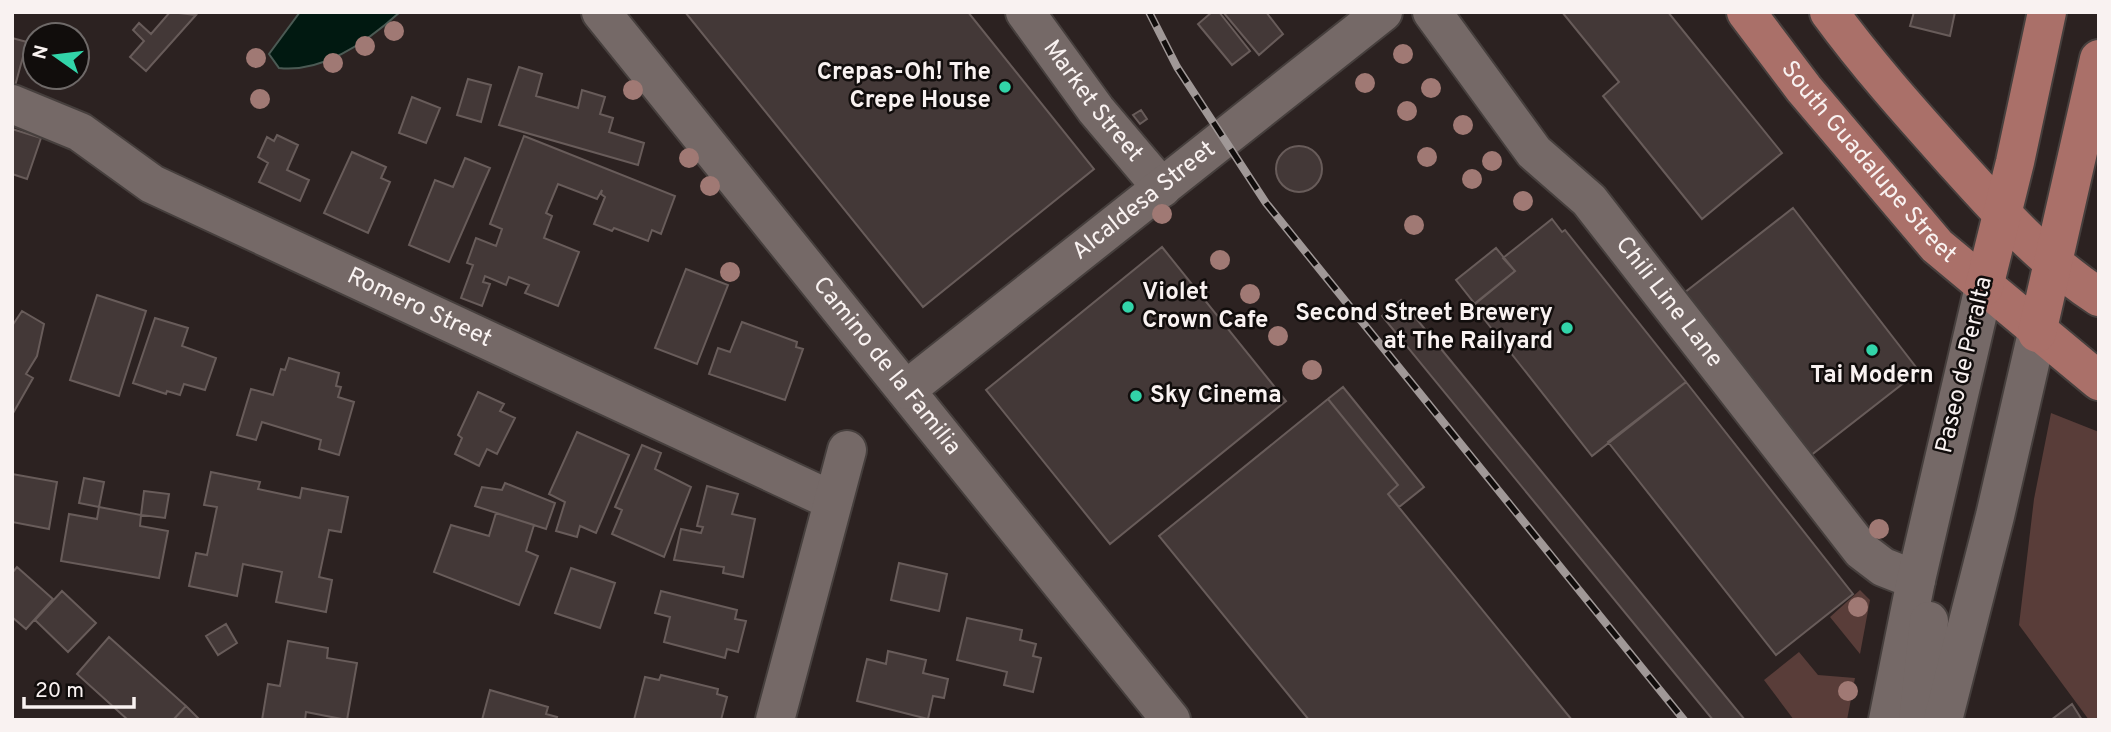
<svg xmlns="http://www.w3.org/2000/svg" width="2111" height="732" viewBox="0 0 2111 732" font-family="Overpass,sans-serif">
<rect width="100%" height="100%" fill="#2c2221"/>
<path fill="#593d39" d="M 2051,413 L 2099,432 L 2099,720 L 2089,720 L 2019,625 L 2034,499 Z
M 1860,590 L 1870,600 L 1860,654 L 1830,617 Z
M 1799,652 L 1818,675 L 1855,678 L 1847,720 L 1794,720 L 1764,680 Z"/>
<path fill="#011911" stroke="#4b5a54" stroke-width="2" d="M 300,12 L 400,12 C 368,41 323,73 279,68 L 269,54 Z"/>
<path fill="#433837" stroke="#685c5a" stroke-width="2" d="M 170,12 L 196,15 L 146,71 L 130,57 L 144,41 L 133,30 L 139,23 L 151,34 Z
M 685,12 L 968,12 L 1094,169 L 923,307 Z
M 1212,12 L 1219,12 L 1250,51 L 1232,65 L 1198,24 Z
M 1223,12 L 1266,12 L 1283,34 L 1259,55 Z
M 1562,12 L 1668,12 L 1782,153 L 1702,219 L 1603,96 L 1619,82 Z
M 1914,12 L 1955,12 L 1950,36 L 1910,26 Z
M 12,38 L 27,42 L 15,86 L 12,85 Z
M 519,67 L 542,74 L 536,96 L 578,108 L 582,90 L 605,97 L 600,114 L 613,118 L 609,132 L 644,143 L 638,165 L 499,125 Z
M 468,79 L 491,85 L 481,122 L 457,115 Z
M 412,97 L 440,108 L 426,143 L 399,133 Z
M 1141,110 L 1147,119 L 1140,124 L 1133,115 Z
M 12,129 L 41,138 L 27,179 L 12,174 Z
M 277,135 L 298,145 L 287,170 L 309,180 L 300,201 L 259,182 L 268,163 L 258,157 L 267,137 L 274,141 Z
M 524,136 L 675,196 L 661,234 L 652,230 L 648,241 L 614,228 L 612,231 L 594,224 L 605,197 L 601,194 L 602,190 L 597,199 L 558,184 L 546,213 L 552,216 L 544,238 L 579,252 L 558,306 L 525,293 L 529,285 L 509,277 L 506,285 L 485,276 L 483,282 L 490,284 L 482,306 L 461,298 L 473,265 L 467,263 L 476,238 L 496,246 L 502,229 L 490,224 Z
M1276 169a23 23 0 1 1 46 0a23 23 0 1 1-46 0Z
M 352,152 L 386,167 L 381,178 L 390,182 L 368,233 L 324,213 Z
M 465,158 L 490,168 L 449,262 L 409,245 L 435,180 L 453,187 Z
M 1793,208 L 1919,371 L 1810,456 L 1684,293 Z
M 1552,219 L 1562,232 L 1565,230 L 1686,382 L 1592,456 L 1473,305 L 1515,271 L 1503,258 Z
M 1162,247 L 1286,401 L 1110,544 L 986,390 Z
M 1496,248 L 1515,271 L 1475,304 L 1456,280 Z
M 686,269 L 728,285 L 697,364 L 655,348 Z
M 97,295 L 146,311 L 119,396 L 70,380 Z
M 1401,300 L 1745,720 L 1713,720 L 1382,316 Z
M 22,311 L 44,324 L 37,356 L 26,374 L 33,378 L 12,415 L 12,326 Z
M 155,318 L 188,328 L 182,346 L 216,358 L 205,390 L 184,384 L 180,395 L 167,391 L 166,394 L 133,383 Z
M 742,322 L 797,342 L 796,347 L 803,349 L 785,400 L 709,374 L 718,348 L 730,352 Z
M 289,358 L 339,373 L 336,386 L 341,387 L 338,397 L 354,402 L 339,455 L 319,449 L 321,440 L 262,422 L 256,440 L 237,435 L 251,389 L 273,395 L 281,369 L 285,370 Z
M 1686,382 L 1853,594 L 1776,655 L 1608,442 Z
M 1343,387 L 1424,487 L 1399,507 L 1388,494 L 1398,485 L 1328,399 Z
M 478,392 L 504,404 L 500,411 L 515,418 L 497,454 L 487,449 L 479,466 L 455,454 L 462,438 L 458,435 Z
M 1328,399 L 1398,485 L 1388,494 L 1572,720 L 1309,720 L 1159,536 Z
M 577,432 L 629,455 L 596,533 L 580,526 L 577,537 L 556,531 L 565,502 L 549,494 Z
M 642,445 L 661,453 L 655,469 L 691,487 L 664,557 L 612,534 L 622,510 L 615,507 Z
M 211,472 L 260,482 L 258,489 L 300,498 L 302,488 L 348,497 L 341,532 L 329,530 L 319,577 L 332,580 L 326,612 L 276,602 L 282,572 L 243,564 L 237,596 L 189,586 L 196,553 L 207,555 L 217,507 L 204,505 Z
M 12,474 L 57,482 L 49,529 L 12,522 Z
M 84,478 L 104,482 L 99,507 L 79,503 Z
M 505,483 L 555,503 L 546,529 L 475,506 L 482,487 L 502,490 Z
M 707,486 L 738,494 L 732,514 L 755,519 L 743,577 L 723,573 L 724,567 L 674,560 L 681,529 L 701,533 L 703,527 L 697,526 Z
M 144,491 L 169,494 L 165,518 L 141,515 Z
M 99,507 L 141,515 L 140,526 L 168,531 L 159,578 L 61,561 L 69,514 L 97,519 Z
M 496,513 L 534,525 L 526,551 L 538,556 L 519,605 L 434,572 L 451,525 L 489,536 Z
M 899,563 L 947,574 L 939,611 L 891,600 Z
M 17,567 L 53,599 L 26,629 L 12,617 L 12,573 Z
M 571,568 L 615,583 L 600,628 L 555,613 Z
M 62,591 L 96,623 L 68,652 L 35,620 Z
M 661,591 L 737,610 L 735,619 L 746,621 L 738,652 L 727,649 L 725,658 L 664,642 L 670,617 L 655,613 Z
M 967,618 L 1022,630 L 1020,640 L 1036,644 L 1033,656 L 1041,658 L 1033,692 L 1004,685 L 1007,672 L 957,660 Z
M 226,624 L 237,643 L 218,655 L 206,636 Z
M 109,637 L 186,706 L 173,720 L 128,720 L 77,674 Z
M 288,641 L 328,648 L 327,658 L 357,663 L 347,720 L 306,712 L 305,720 L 262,720 L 268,684 L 280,686 Z
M 888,651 L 926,660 L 923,673 L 948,679 L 944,698 L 933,696 L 928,719 L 857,701 L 867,659 L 886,664 Z
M 661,675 L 718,689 L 717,694 L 727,697 L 721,720 L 634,720 L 645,677 L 659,680 Z
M 490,690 L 548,707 L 546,714 L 557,717 L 556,720 L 482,720 Z
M 2072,704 L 2082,720 L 2051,720 Z
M 186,706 L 200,720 L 173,720 Z"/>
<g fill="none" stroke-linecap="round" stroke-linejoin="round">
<defs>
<g id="minor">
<path id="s1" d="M 601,12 L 1171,720"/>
<path id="s2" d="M 1025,12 L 1096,110 L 1162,188"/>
<path id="s3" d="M 1432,12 L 1534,152 L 1589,200 L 1862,551 L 1883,567 L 1916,580"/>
<path id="s4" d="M 12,104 L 80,132 L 152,184 L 833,501"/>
<path id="s5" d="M 906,390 L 1383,12"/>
<path d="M 775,720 L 847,450"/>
<path d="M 1888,720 L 1916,580 L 1984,287"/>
<path d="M 1918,720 L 1929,621"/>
<path d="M 1943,720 L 1995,516 L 2037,333"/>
</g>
<g id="major">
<path id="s6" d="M 1746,12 L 1804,89 L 1937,246 L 2099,381"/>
<path d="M 1829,12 C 1867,64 1909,111 1952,159 C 1997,209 2042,260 2099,297"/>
<path d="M 1984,287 L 2015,162 L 2047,12"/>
<path d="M 2037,333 L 2099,59"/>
</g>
</defs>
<use href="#minor" stroke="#463f3d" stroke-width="42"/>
<use href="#major" stroke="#463f3d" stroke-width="42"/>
<use href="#minor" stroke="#756967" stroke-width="38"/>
<use href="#major" stroke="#aa7069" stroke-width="38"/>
<defs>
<path id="rail" d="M 1149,12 L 1177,67 L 1266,203 L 1684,720"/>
</defs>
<use href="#rail" stroke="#a09897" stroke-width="8"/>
<use href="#rail" stroke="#110d0c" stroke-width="5" stroke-dasharray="16" stroke-linecap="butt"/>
</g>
<g fill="#a07974">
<circle cx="394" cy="31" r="10"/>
<circle cx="365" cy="46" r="10"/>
<circle cx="1403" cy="54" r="10"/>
<circle cx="256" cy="58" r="10"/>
<circle cx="333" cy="63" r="10"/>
<circle cx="1365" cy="83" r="10"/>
<circle cx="1431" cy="88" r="10"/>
<circle cx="633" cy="90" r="10"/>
<circle cx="260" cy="99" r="10"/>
<circle cx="1407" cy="111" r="10"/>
<circle cx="1463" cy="125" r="10"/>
<circle cx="1427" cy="157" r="10"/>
<circle cx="689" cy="158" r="10"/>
<circle cx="1492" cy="161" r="10"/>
<circle cx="1472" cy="179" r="10"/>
<circle cx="710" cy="186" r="10"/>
<circle cx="1523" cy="201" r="10"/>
<circle cx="1162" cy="214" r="10"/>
<circle cx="1414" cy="225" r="10"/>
<circle cx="1220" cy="260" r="10"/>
<circle cx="730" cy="272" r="10"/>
<circle cx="1250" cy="294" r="10"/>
<circle cx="1278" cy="336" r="10"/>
<circle cx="1312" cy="370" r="10"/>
<circle cx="1879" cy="529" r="10"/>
<circle cx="1858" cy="607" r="10"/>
<circle cx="1848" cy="691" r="10"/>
</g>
<g fill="#32d4a9" stroke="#110d0c" stroke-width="2.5">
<circle cx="1005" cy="87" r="7"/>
<circle cx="1128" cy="307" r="7"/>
<circle cx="1567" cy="328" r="7"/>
<circle cx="1872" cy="350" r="7"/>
<circle cx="1136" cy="396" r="7"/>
</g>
<g text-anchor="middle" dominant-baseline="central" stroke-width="5" stroke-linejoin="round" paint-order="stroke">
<g font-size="24" font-weight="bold" fill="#f9f2f1" stroke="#110d0c" text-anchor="end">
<text x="991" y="73">Crepas-Oh! The<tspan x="991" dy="28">Crepe House</tspan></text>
<text x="1142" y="293" text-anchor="start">Violet<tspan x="1142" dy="28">Crown Cafe</tspan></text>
<text x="1553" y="314">Second Street Brewery<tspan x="1553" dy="28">at The Railyard</tspan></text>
<text x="1872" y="376" text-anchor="middle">Tai Modern</text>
<text x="1150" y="396" text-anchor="start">Sky Cinema</text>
</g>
<g font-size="24" fill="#f9f2f1" stroke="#110d0c">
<text stroke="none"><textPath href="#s2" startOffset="112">Market Street</textPath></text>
<text stroke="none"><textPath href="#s6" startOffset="194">South Guadalupe Street</textPath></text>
<text stroke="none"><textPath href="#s5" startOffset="304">Alcaldesa Street</textPath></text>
<text stroke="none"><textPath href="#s3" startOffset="376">Chili Line Lane</textPath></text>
<text stroke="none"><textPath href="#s4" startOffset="457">Romero Street</textPath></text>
<text transform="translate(1965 365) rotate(-77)">Paseo de Peralta</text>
<text stroke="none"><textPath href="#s1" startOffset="455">Camino de la Familia</textPath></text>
</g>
</g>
<rect width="2111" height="732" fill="none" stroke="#f9f2f1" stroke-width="28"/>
<g transform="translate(56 56) rotate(284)"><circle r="33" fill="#110d0c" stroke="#6e6968" stroke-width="2"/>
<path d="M0-5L12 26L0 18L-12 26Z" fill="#32d4a9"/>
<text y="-10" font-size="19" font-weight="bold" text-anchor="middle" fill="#f9f2f1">N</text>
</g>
<path d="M24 697v10h110v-10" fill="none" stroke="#f9f2f1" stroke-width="3.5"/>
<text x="35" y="697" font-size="21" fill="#f9f2f1" stroke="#110d0c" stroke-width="5" paint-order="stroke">20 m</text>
</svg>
